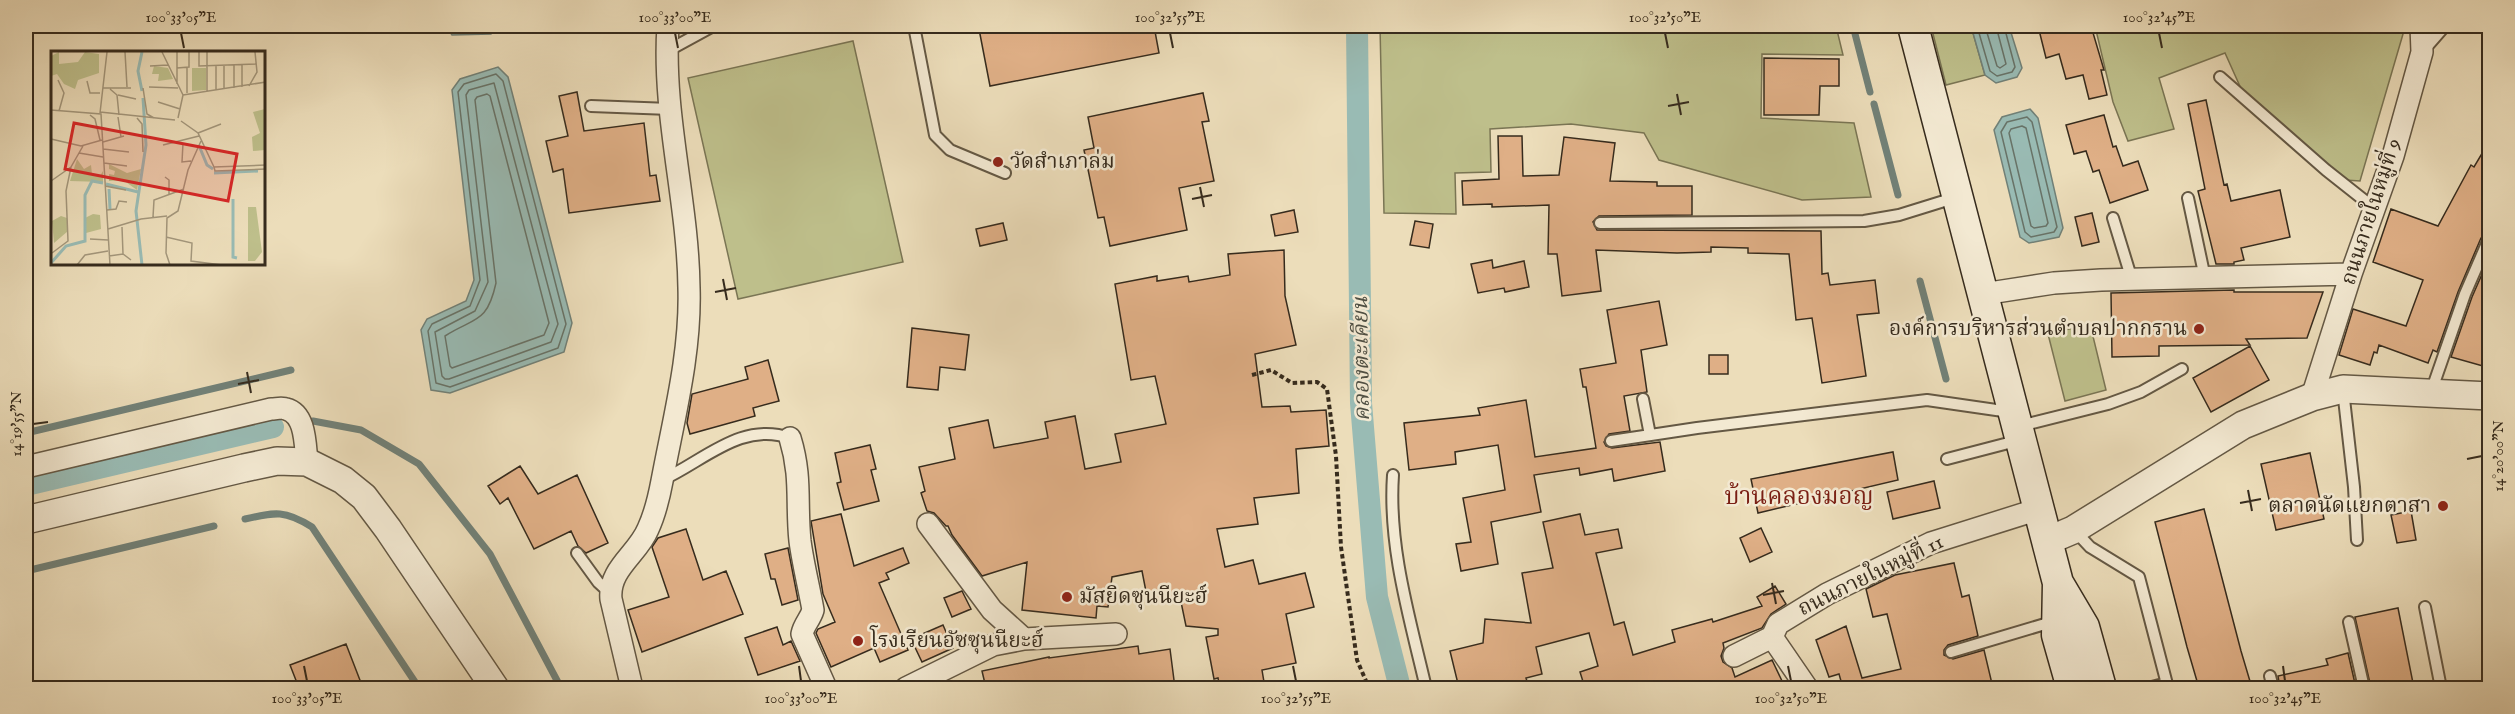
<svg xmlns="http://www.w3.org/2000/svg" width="2515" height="714" viewBox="0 0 2515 714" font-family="'IM FELL English','Noto Serif Thai',serif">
<rect width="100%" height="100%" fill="#ecddba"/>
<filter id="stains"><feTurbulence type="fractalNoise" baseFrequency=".00333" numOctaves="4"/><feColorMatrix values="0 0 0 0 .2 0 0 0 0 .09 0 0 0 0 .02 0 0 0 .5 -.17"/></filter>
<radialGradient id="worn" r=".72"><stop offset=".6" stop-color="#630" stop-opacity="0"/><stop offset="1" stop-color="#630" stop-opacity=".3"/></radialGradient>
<path fill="#bebf8b" stroke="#7a7554" stroke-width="1.5" d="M 1380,26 L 1836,26 L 1843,55 L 1762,54 L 1761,118 L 1854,123 L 1871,197 L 1802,200 L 1659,160 L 1644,133 L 1571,124 L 1490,129 L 1491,172 L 1455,173 L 1456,214 L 1384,213 Z
M 1931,26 L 1971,26 L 1985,75 L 1946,85 Z
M 2095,26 L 2404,26 L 2403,34 L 2360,181 L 2345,180 L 2243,93 L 2225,53 L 2159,78 L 2174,129 L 2128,141 L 2113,102 Z
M 853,41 L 903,262 L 738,299 L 688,78 Z
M 2090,324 L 2106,390 L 2065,401 L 2048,334 Z"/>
<path fill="#99bbb4" stroke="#718178" stroke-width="1.5" d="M 446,26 L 495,26 L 491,34 L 452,35 Z
M 1971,26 L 2009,26 L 2022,68 L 2017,77 L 1996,83 L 1985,75 Z
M 498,67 L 508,77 L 572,323 L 564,352 L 450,393 L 431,390 L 421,330 L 427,319 L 466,301 L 474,280 L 452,90 L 460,79 Z
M 2030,109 L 2038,118 L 2063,228 L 2059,237 L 2029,243 L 2020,237 L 1994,130 L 2002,117 Z"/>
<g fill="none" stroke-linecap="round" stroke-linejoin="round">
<path stroke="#687368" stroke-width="1.5" d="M 1977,26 L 1990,71 L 1997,76 L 2012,72 L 2015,67 L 2004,26
M 1985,26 L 1997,66 L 2000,68 L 2006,64 L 1996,26
M 496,74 L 503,81 L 566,324 L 558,348 L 450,387 L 436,383 L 428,331 L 432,324 L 470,306 L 480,280 L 458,92 L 464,84 Z
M 494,83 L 558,324 L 551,342 L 449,379 L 445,379 L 442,376 L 435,332 L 475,311 L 488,282 L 466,95 L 469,90 Z
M 487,94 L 490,96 L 549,323 L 544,335 L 452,368 L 450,366 L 445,336 C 475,317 487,324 496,283 L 475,100 L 477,97 Z
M 2027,117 L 2032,122 L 2057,227 L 2054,232 L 2031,237 L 2025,232 L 2001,132 L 2007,122 Z
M 2022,126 L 2026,128 L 2048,223 L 2046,226 L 2034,228 L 2031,226 L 2009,133 L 2011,129 Z"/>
<path stroke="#718178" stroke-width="7" d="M 1853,26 L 1870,92
M 1874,104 L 1898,195
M 1920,281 L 1946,379
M 313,421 L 361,430 L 419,464 L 490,554 L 561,688
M 26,433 L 291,370
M 245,519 C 276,512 285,510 312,527 L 419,688
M 26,571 L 214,526"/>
<path stroke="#99bbb4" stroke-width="22" d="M 1357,26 L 1361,403 L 1377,597 L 1400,688
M 26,485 L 273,427"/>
</g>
<path fill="#dfaf86" stroke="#362b1d" stroke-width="1.5" d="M 998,26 L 1154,26 L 1159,53 L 990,86 L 979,29 Z
M 2038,26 L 2091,26 L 2104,70 L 2101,70 L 2107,95 L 2089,99 L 2083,75 L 2066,79 L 2059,54 L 2046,58 Z
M 1764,58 L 1839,59 L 1839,86 L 1820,86 L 1819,115 L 1764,115 Z
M 577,92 L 584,131 L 644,123 L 650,176 L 656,175 L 660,201 L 569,213 L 563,169 L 553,172 L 546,141 L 568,136 L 559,96 Z
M 1203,93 L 1209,121 L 1202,122 L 1214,181 L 1179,188 L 1187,230 L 1110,246 L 1104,217 L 1098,218 L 1084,150 L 1094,148 L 1088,117 Z
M 2206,100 L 2224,185 L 2227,184 L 2231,201 L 2280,190 L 2290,237 L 2241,248 L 2244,260 L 2234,262 L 2234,264 L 2216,264 L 2198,191 L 2205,189 L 2188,104 Z
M 2104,115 L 2113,147 L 2116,146 L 2123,166 L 2138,161 L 2148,190 L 2110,203 L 2099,170 L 2093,172 L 2086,151 L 2074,154 L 2066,125 Z
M 1498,136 L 1522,136 L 1523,176 L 1559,175 L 1564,137 L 1615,143 L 1610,181 L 1657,182 L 1657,186 L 1692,186 L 1692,215 L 1599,216 L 1593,222 L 1597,230 L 1821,231 L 1822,274 L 1828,273 L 1830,285 L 1875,280 L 1879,313 L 1857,315 L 1866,376 L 1822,383 L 1812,318 L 1796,320 L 1789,254 L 1748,253 L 1748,248 L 1711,247 L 1711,252 L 1677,253 L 1596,250 L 1601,291 L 1562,296 L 1557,254 L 1548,254 L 1549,205 L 1492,207 L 1492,204 L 1463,205 L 1462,181 L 1499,179 Z
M 2490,140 L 2490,234 L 2481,238 L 2458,292 L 2437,352 L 2433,350 L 2428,363 L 2379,345 L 2377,353 L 2374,352 L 2370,365 L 2339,355 L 2353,309 L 2406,326 L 2423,280 L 2373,262 L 2391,209 L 2438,226 L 2471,165 L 2474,167 Z
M 1294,210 L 1298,232 L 1275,236 L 1271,215 Z
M 2092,213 L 2099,242 L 2082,246 L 2075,217 Z
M 1415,221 L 1433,224 L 1429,248 L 1410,245 Z
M 1003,223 L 1007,240 L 980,246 L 976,229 Z
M 1284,250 L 1285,296 L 1296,345 L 1255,354 L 1262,407 L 1290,406 L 1291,412 L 1326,410 L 1329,446 L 1296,449 L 1299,493 L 1254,498 L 1258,524 L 1217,529 L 1225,567 L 1253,560 L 1259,584 L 1305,573 L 1314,607 L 1286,614 L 1296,663 L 1262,670 L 1265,688 L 1220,688 L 1218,678 L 1214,679 L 1206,637 L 1218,635 L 1218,629 L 1186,626 L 1180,597 L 1148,602 L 1142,571 L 1112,577 L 1108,607 L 1097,606 L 1096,618 L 1022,610 L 1027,562 L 982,576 L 952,535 L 948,526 L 946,526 L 934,513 L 927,511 L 921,493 L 925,491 L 919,467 L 955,459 L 949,428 L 988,420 L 994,448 L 1048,438 L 1045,422 L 1075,416 L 1085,469 L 1121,462 L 1115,434 L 1166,424 L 1155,376 L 1131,380 L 1115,284 L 1157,276 L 1157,281 L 1188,276 L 1189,282 L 1230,275 L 1228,254 Z
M 2490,256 L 2490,368 L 2451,357 L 2472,297 Z
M 1492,260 L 1493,268 L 1524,261 L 1529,287 L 1505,292 L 1504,288 L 1478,293 L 1471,264 Z
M 2234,290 L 2234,292 L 2323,292 L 2307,338 L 2246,339 L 2250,345 L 2159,346 L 2159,356 L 2112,357 L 2111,293 Z
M 1659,301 L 1667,345 L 1641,350 L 1647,392 L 1624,396 L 1630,431 L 1609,434 L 1604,442 L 1606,446 L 1612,448 L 1660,442 L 1665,471 L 1614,481 L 1612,469 L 1580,475 L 1579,468 L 1534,475 L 1541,512 L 1491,522 L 1498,564 L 1461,571 L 1456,544 L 1471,542 L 1463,498 L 1505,490 L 1498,445 L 1455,452 L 1456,464 L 1409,470 L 1404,423 L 1480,415 L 1478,408 L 1526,400 L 1535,457 L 1596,448 L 1586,387 L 1583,387 L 1580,369 L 1616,363 L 1607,310 Z
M 912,328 L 969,335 L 965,370 L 940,367 L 938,390 L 907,387 Z
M 2250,346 L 2269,380 L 2211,412 L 2193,378 Z
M 1709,355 L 1728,355 L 1728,374 L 1709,374 Z
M 768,360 L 779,401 L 753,408 L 755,416 L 690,434 L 687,423 L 692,394 L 748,379 L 745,367 Z
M 870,445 L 876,469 L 871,470 L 879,501 L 844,510 L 837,483 L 841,482 L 835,453 Z
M 1893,452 L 1898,480 L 1758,513 L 1751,479 Z
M 2310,453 L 2324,519 L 2276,530 L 2261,464 Z
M 520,466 L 538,494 L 577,475 L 608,543 L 586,553 L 578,546 L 571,531 L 534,549 L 508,498 L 500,504 L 488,486 Z
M 1934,481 L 1940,508 L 1893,519 L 1887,492 Z
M 2204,509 L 2241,651 L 2252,688 L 2199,688 L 2187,647 L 2155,522 Z
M 2411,511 L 2416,540 L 2397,543 L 2391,515 Z
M 841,514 L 854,566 L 903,548 L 909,563 L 886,573 L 889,579 L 879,583 L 908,650 L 880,662 L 874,648 L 831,667 L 816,633 L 818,629 L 835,622 L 823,594 L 811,521 Z
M 1580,514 L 1585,535 L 1618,529 L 1622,548 L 1596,553 L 1614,625 L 1624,622 L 1633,655 L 1675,642 L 1672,630 L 1712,619 L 1713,622 L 1762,606 L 1757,597 L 1775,586 L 1786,604 L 1771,614 L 1762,628 L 1723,643 L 1724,648 L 1721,656 L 1723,662 L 1732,668 L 1735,677 L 1772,660 L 1783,683 L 1771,688 L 1585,688 L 1580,672 L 1598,666 L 1589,633 L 1536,647 L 1542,674 L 1526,678 L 1529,688 L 1459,688 L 1450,651 L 1483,643 L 1485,619 L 1531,623 L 1522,573 L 1553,568 L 1543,522 Z
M 1761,528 L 1772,552 L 1750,562 L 1740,538 Z
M 686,529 L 703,580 L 726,571 L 743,614 L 642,652 L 628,610 L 669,597 L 652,547 L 658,538 Z
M 788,548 L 798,600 L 782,605 L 775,579 L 771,579 L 765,554 Z
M 1954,563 L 1962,597 L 1969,595 L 1978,636 L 1948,645 L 1944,650 L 1944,655 L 1953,659 L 1984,650 L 1993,688 L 1843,688 L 1839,674 L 1829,677 L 1816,640 L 1846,626 L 1862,678 L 1901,669 L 1887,614 L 1873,617 L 1866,589 L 1895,575 Z
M 962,591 L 971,609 L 952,617 L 944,598 Z
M 2398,608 L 2414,688 L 2371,688 L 2355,617 Z
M 943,625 L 953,648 L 922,662 L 911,639 Z
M 777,627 L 783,645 L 791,641 L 800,661 L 758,675 L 745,638 Z
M 346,644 L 363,688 L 299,688 L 290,665 Z
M 1138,646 L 1139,654 L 1170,649 L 1175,688 L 986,688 L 982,671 L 1049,657 L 1049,658 Z
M 2348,653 L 2356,688 L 2280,688 L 2278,676 L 2328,665 L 2326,659 Z"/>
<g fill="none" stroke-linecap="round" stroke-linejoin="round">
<defs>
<path id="service" d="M 914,26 L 935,135 L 950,150 L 1005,173
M 669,50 L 713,26
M 2424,50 L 2445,26
M 2220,77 L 2326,170 L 2374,208
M 591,106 L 670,109
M 2188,198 L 2205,278
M 2113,218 L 2132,280
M 1600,223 L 1864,221 L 1899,215 L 1957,197
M 2343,390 L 2354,487 L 2357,540
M 2431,392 L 2465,294 L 2488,241
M 1643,399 L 1650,435
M 2020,426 L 2108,404 L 2141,392 L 2182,369
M 1611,441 L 1697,428 L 1927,400 L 2010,412
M 1947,459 L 2020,440
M 1393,475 C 1388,547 1410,619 1426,688
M 662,480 C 704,461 741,421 790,438
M 2075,531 L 2090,547 L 2139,577 L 2168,688
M 577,553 L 598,582 L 610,593
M 2425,607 L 2441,688
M 2349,622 L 2364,688
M 1951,652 L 2055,621
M 2270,676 L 2273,688
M 2148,688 L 2167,683"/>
<path id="minor" d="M 1983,294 L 2054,283 L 2101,280 L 2351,274
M 2312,397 L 2351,274 L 2393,156 L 2422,52 L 2421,26
M 790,438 C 802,477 796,503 800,541 C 803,564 809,587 813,610 C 810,620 804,624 802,634 L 826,688
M 26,467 L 271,409 C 276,409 282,407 286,409 C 306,414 305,445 307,462
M 928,524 L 992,610 L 1024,639
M 1734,656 L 1772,637
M 632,688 L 611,599 C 608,569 638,554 648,529 C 655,514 659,497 662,481 C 674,417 691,353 689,288 C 688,200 662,114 668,26
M 906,688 L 993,645 L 1024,639 L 1116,634
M 1807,688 L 1772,637 L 1778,624 L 1827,594 L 1931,543 L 2039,509"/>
<path id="tertiary" d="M 26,520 L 244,468 L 277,461 L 307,462 L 343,480 L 364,497 L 388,529 L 495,688
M 2047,541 L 2073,530 L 2243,425 L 2312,397 L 2343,389 L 2490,396"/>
<path id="secondary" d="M 1913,26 L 2058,583 L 2057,635 L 2072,688
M 2058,583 L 2084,627 L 2101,688"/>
</defs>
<use href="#service" stroke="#645844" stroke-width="14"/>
<use href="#minor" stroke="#645844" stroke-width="24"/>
<use href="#tertiary" stroke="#645844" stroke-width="30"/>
<use href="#secondary" stroke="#362b1d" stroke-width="33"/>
<path stroke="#362b1d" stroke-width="4" stroke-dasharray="4.5 3" stroke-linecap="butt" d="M 1252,375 L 1271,370 L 1292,383 L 1317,382 L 1327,389 L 1336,456 L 1341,547 L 1357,660 L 1369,688"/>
<use href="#service" stroke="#f3e9d2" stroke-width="10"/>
<use href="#minor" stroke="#f3e9d2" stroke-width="21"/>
<use href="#tertiary" stroke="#f3e9d2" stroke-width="27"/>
<use href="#secondary" stroke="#f3e9d2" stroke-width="30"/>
</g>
<path fill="none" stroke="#362b1d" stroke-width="2" d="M 181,33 L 184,48M 675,33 L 678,48M 1170,33 L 1173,48M 1665,33 L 1668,48M 2159,33 L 2162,48M 1677,94 L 1681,115M 1668,106 L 1689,102M 1200,187 L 1204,207M 1192,199 L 1212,195M 723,279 L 727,300M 715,292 L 736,288M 247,372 L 251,393M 238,384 L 259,380M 33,424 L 48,422M 2467,459 L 2482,456M 2248,490 L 2252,511M 2240,503 L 2261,499M 1772,583 L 1776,604M 1763,595 L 1784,591M 304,666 L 307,681M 799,666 L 801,681M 1293,666 L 1296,681M 1788,666 L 1791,681M 2283,666 L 2285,681"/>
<g fill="#8f2418" stroke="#f3e9d2" stroke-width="2">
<circle cx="998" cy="162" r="6"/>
<circle cx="2199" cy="329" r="6"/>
<circle cx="2443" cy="506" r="6"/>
<circle cx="1067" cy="597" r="6"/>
<circle cx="858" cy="641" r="6"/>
</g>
<g text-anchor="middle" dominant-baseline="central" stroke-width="5" stroke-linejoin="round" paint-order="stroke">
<g font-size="21" fill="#362b1d" stroke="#f3e9d2" text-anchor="start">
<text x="1010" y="162">วัดสำเภาล่ม</text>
<text x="2187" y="329" text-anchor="end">องค์การบริหารส่วนตำบลปากกราน</text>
<text x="2431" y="506" text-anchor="end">ตลาดนัดแยกตาสา</text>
<text x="1079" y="597">มัสยิดซุนนียะฮ์</text>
<text x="870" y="641">โรงเรียนอัซซุนนียะฮ์</text>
</g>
<g font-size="21" fill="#362b1d" stroke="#f3e9d2">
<text transform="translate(2372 212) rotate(-72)">ถนนภายในหมู่ที่ 9</text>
<text transform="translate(1871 576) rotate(-26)">ถนนภายในหมู่ที่ 11</text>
</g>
<g font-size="22" font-style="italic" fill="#4f4f43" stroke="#f3e9d2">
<text transform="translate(1362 359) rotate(-91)">คลองตะเคียน</text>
</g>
<g font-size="24" fill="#7a1f14" stroke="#f3e9d2">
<text x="1799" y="497">บ้านคลองมอญ</text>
</g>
</g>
<g transform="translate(51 51)">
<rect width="214" height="214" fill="#ecddba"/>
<path d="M 8,1 L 8,13 L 27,11 L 34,1 L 48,3 L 48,22 L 27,29 L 24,38 L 13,33 L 6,23 L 0,25 L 0,5 ZM 103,15 L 117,17 L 122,28 L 107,30 L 108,23 L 101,23 ZM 141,17 L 155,17 L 155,39 L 141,40 ZM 214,58 L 215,58 L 214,107 L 214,99 L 202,100 L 201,86 L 209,82 L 202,61 ZM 26,108 L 33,118 L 40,114 L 41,123 L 49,125 L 52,120 L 52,131 L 19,130 ZM 58,113 L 76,122 L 90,118 L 86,139 L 72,129 L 58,130 L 58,123 L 63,124 L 64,120 L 58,118 ZM 197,156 L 205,156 L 211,201 L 204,210 L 197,210 ZM 42,163 L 49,164 L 50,178 L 35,182 L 34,167 ZM 10,165 L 16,167 L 17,180 L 3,192 L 1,170 Z" fill="#bebf8b"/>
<path fill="none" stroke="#99bbb4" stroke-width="3" d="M 91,40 L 87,20 L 91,1M 149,97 L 156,114 L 162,118M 163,122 L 207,120M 55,133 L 87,141M 58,138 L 59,158M 182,148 L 182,206 L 186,207M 0,212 L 15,195 L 34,190 L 34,144 L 41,130 L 52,132M 91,214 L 85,160 L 95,94 L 92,47"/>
<path fill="none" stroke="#a3967b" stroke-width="1.5" d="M 74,1 L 76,36M 111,1 L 132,44M 148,1 L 148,15 L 205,13M 183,14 L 183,37M 191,14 L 191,36M 99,15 L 117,14M 173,15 L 173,38M 126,17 L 138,16 L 138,1M 7,29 L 13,42 L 8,60M 36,30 L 39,42 L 49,42M 126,33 L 126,1M 198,35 L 206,21 L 204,1M 98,36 L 127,37M 52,37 L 80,37M 92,37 L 96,63 L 103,67M 59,38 L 66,44 L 68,64M 165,39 L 165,15M 156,40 L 156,1M 136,42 L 136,16M 67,44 L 85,48M 132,44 L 215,31M 107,51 L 129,58M 0,59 L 50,63 L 59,214M 49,61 L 124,69M 49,62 L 56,1M 39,64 L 44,68 L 49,89M 67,66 L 70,86M 86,67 L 91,73 L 92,101M 127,67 L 132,44M 130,70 L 147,82 L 163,116 L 215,114M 147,82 L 170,73M 0,88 L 30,95 L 51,89M 52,91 L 73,85M 132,92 L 131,111 L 140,110M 112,94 L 148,85M 52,98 L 78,101M 28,102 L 52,106M 53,112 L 76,115M 163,116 L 164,120 L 215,118M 114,126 L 118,129 L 118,144M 0,130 L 20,116M 54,135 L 75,139M 56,159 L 65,158 L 68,150 L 76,151M 102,166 L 103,149 L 133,138M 71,176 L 72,203M 57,178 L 90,168 L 116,165M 115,186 L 141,192 L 140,210 L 171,214M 39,188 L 57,189M 1,202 L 17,190 L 15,140 L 20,116 L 32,95M 58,205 L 72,203 L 80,209M 26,214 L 34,204 L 57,200M 119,214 L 115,202 L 116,167 L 127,160 L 137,119 L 150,90"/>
<path fill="#d62828" fill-opacity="0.15" stroke="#d62828" stroke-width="3" d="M 23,72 L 186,103 L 177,150 L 14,118 Z"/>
<rect width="214" height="214" fill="none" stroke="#362b1d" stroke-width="3"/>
</g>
<rect width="2515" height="714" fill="none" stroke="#ecddba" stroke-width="66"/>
<rect x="33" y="33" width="2449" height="648" fill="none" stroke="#362b1d" stroke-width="2"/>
<g font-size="15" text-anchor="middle" fill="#362b1d">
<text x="181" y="22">100°33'05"E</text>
<text x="675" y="22">100°33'00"E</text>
<text x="1170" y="22">100°32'55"E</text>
<text x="1665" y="22">100°32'50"E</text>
<text x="2159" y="22">100°32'45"E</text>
<text transform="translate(16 424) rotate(-90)" y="5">14°19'55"N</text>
<text transform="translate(2498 456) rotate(-90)" y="5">14°20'00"N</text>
<text x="307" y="703">100°33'05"E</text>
<text x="801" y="703">100°33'00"E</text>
<text x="1296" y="703">100°32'55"E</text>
<text x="1791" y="703">100°32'50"E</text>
<text x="2285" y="703">100°32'45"E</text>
</g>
<rect width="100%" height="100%" filter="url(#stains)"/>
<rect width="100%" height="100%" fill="url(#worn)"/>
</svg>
